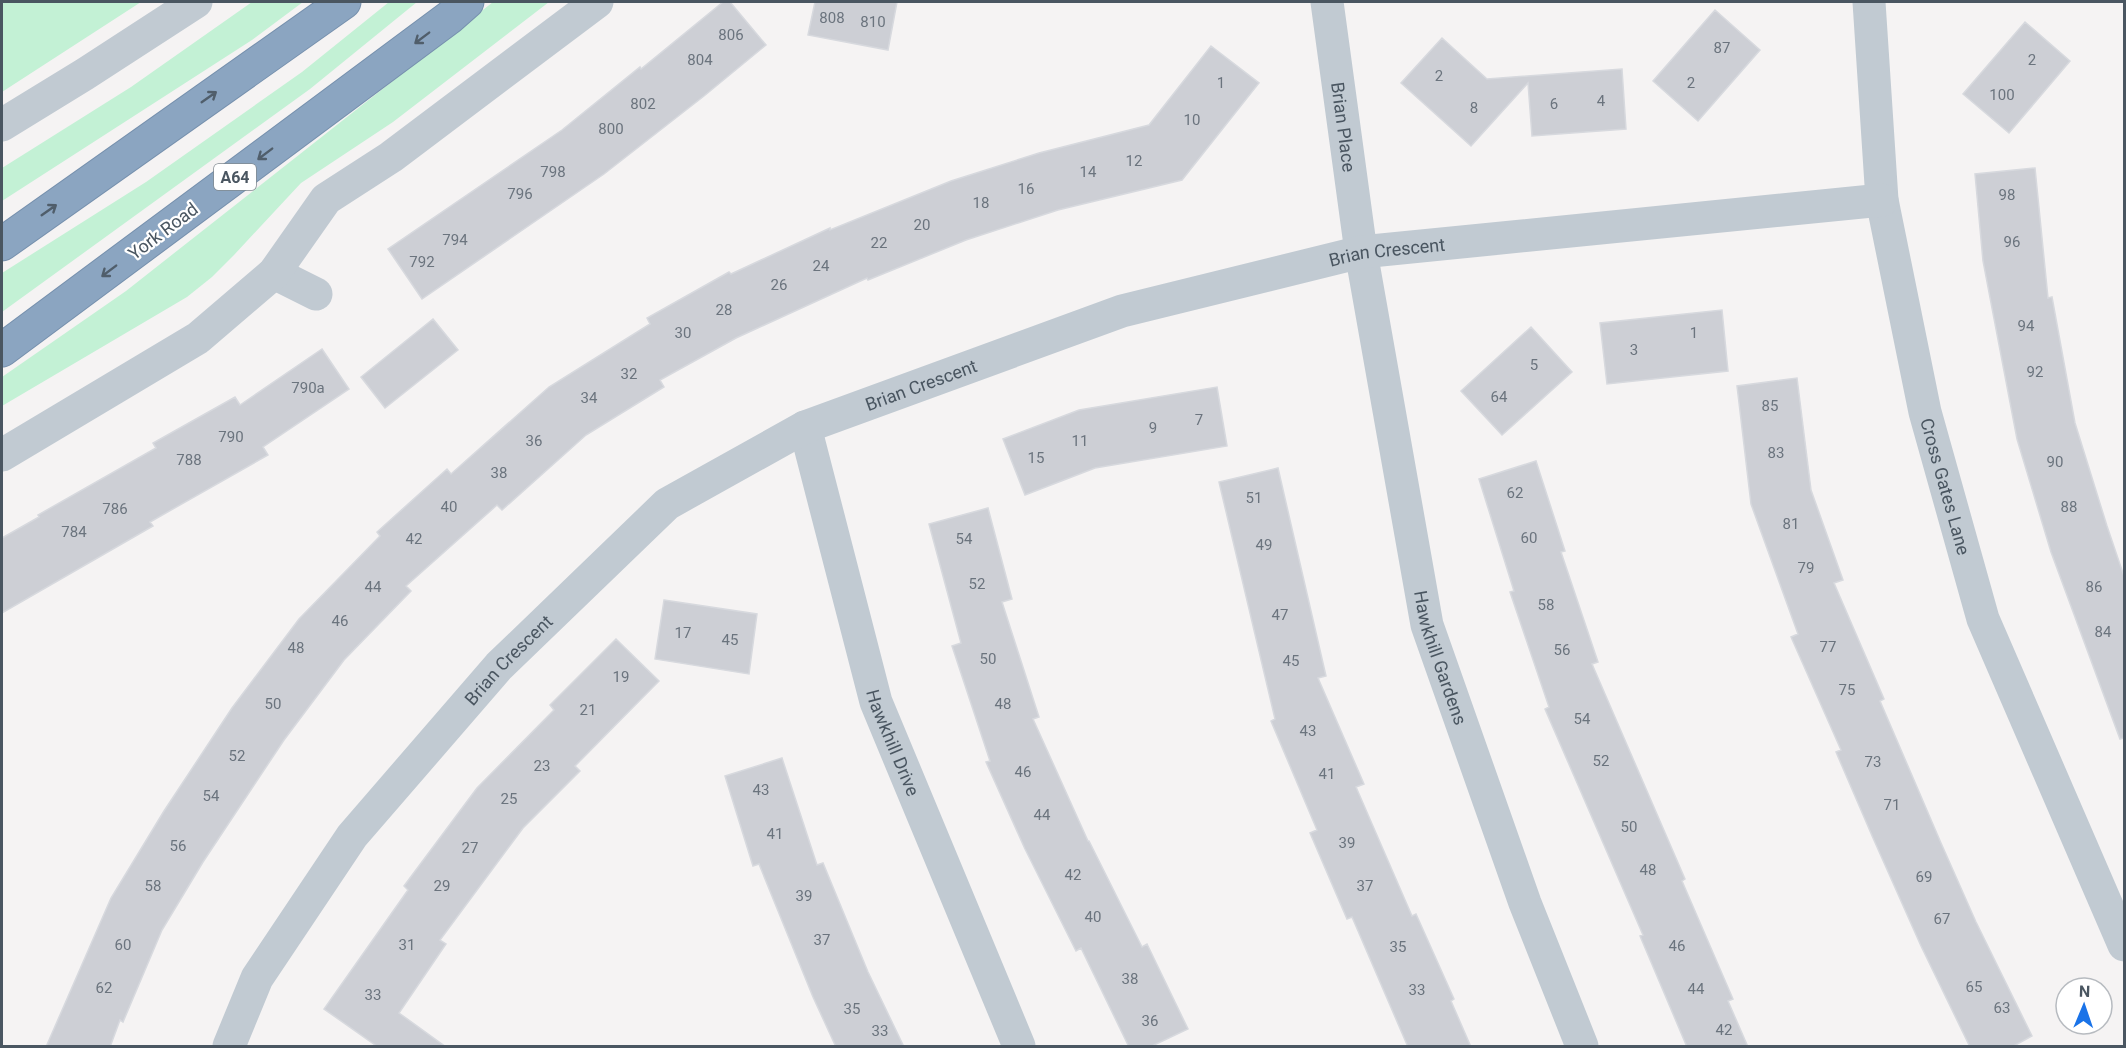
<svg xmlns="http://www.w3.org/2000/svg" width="2126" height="1048" viewBox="0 0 2126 1048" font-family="Roboto,sans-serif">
<rect width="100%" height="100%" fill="#f5f3f3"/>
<path fill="#c3f1d5" d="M 2,2 L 141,2 L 2,92 Z
M 252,2 L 303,2 L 252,40 L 2,201 L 2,168 L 131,87 Z
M 389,2 L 417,2 L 310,89 L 2,312 L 2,273 L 146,182 L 302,72 Z
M 493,2 L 549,2 L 393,122 L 301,183 L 234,255 L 212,277 L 187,297 L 2,406 L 2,377 L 126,291 Z"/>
<path fill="#cdcfd5" stroke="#d7d9de" stroke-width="1.5" d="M 723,2 L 730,2 L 766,45 L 704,96 L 604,174 L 422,299 L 388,249 L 562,130 L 640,67 L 641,69 Z
M 815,2 L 897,2 L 888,50 L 808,35 Z
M 1715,10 L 1760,50 L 1698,121 L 1653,81 Z
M 2025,22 L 2070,61 L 2009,133 L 1963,94 Z
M 1442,38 L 1487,79 L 1622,69 L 1626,129 L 1532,136 L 1528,83 L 1471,146 L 1401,83 Z
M 1211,46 L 1259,83 L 1182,180 L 1058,210 L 966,240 L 868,280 L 867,278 L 736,338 L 660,380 L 664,387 L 586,435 L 502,510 L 497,505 L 406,586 L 411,591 L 344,660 L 284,740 L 203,862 L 162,930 L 123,1022 L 120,1020 L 110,1047 L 46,1047 L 111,898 L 164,811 L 232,708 L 299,619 L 380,536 L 377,532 L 447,469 L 451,474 L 549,387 L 650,324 L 647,318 L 729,272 L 731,274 L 830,228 L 830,230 L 951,181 L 1039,153 L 1149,125 Z
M 2035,168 L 2048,298 L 2052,297 L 2075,423 L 2107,526 L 2124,576 L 2124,738 L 2120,739 L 2051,552 L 2017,439 L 1983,261 L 1975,174 Z
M 1722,310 L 1728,371 L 1607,384 L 1600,323 Z
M 433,319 L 458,350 L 385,408 L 361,377 Z
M 1531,327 L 1572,372 L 1502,435 L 1461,391 Z
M 322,349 L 349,389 L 263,447 L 268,455 L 150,522 L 153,526 L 2,613 L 2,538 L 39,517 L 38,515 L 156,448 L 153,443 L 235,397 L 240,405 Z
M 1797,378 L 1811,490 L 1843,580 L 1834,583 L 1884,699 L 1880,701 L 1941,843 L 1976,922 L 2032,1036 L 2012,1047 L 1970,1047 L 1921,946 L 1873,838 L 1836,752 L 1841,750 L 1791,637 L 1798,634 L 1751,504 L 1737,386 Z
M 1217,387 L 1227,446 L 1095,468 L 1025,495 L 1003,439 L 1079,410 Z
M 1536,461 L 1565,551 L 1561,552 L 1598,662 L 1592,664 L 1685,879 L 1682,881 L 1733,999 L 1728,1001 L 1748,1047 L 1687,1047 L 1640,936 L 1643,935 L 1545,709 L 1549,707 L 1510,592 L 1514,591 L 1479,479 Z
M 1278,468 L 1326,676 L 1318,678 L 1364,784 L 1356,787 L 1412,916 L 1416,914 L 1454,999 L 1451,1001 L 1471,1047 L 1408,1047 L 1352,917 L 1347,919 L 1310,833 L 1317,830 L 1271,721 L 1275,719 L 1219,482 Z
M 988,508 L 1012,599 L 1002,602 L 1039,717 L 1033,719 L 1088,841 L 1089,841 L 1142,947 L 1147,944 L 1188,1029 L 1150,1047 L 1129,1047 L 1081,948 L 1076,951 L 1025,849 L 986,762 L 990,761 L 952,646 L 961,643 L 929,524 Z
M 664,600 L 757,614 L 749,674 L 655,659 Z
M 616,639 L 659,681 L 575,766 L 580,771 L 523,828 L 440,940 L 446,944 L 399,1013 L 446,1047 L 378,1047 L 324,1009 L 408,890 L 404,886 L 477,788 L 554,710 L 550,705 Z
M 782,758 L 817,865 L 823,863 L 868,972 L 904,1047 L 836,1047 L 813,997 L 759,864 L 753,866 L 725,776 Z"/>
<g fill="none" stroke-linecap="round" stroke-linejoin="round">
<defs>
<path id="highway" d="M 2,244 L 344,2
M 2,350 L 450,17 L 467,2"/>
</defs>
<use href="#highway" stroke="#7690ad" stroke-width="35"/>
<g stroke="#c1cad2" stroke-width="33">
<path id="s1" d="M 1327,2 L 1361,252 L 1427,625 L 1525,903 L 1582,1046"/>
<path id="s2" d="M 1869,2 L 1882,200 L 1925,412 L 1983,619 L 2124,945"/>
<path d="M 2,125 L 85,74 L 196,2"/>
<path d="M 274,273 L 316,294"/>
<path id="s3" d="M 805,427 L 876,702 L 1019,1046"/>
<path d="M 2,455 L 198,338 L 274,273 L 326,199 L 391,157 L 597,2"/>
<path id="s4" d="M 229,1046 L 257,978 L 352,836 L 499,666 L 667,504 L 805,427 L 1122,311 L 1361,252 L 1882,200"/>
</g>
<use href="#highway" stroke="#8ba5c1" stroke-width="33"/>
</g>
<defs><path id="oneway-shaft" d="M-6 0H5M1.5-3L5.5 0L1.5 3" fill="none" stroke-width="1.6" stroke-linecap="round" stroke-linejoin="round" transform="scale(1.5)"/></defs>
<g stroke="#505e6b">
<use href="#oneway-shaft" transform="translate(422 38) rotate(143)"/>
<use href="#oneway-shaft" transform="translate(209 97) rotate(-35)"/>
<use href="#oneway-shaft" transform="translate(265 154) rotate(143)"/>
<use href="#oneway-shaft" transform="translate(49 210) rotate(-35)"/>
<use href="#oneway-shaft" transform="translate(109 271) rotate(143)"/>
</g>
<g text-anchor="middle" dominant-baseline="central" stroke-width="4.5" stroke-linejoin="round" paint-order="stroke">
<g font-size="15" fill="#6b747e">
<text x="832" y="18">808</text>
<text x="873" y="22">810</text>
<text x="731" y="35">806</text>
<text x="1722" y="48">87</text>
<text x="700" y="60">804</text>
<text x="2032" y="60">2</text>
<text x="1439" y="76">2</text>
<text x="1221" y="83">1</text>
<text x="1691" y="83">2</text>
<text x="2002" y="95">100</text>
<text x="1601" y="101">4</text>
<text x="643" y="104">802</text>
<text x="1554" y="104">6</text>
<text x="1474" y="108">8</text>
<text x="1192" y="120">10</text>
<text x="611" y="129">800</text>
<text x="1134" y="161">12</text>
<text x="553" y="172">798</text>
<text x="1088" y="172">14</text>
<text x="1026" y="189">16</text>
<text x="520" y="194">796</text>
<text x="2007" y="195">98</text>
<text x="981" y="203">18</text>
<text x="922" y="225">20</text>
<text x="455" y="240">794</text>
<text x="2012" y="242">96</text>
<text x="879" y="243">22</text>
<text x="422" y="262">792</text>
<text x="821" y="266">24</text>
<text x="779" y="285">26</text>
<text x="724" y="310">28</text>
<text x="2026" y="326">94</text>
<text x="683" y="333">30</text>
<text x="1694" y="333">1</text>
<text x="1634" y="350">3</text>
<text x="1534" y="365">5</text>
<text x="2035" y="372">92</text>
<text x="629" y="374">32</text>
<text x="308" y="388">790a</text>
<text x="1499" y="397">64</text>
<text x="589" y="398">34</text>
<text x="1770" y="406">85</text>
<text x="1199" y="420">7</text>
<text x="1153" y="428">9</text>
<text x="231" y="437">790</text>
<text x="534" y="441">36</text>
<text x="1080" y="441">11</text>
<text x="1776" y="453">83</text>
<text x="1036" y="458">15</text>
<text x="189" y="460">788</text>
<text x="2055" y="462">90</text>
<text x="499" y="473">38</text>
<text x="1515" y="493">62</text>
<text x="1254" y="498">51</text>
<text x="449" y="507">40</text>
<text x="2069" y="507">88</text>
<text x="115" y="509">786</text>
<text x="1791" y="524">81</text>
<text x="74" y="532">784</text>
<text x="1529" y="538">60</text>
<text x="414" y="539">42</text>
<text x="964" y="539">54</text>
<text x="1264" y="545">49</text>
<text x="1806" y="568">79</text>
<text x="977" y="584">52</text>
<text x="373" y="587">44</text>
<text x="2094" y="587">86</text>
<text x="1546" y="605">58</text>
<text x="1280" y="615">47</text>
<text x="340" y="621">46</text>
<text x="2103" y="632">84</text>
<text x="683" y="633">17</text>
<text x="730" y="640">45</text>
<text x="1828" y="647">77</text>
<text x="296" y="648">48</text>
<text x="1562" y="650">56</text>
<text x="988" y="659">50</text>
<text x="1291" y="661">45</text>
<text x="621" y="677">19</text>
<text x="1847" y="690">75</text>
<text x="273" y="704">50</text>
<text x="1003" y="704">48</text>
<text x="588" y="710">21</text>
<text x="1582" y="719">54</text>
<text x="1308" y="731">43</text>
<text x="237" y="756">52</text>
<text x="1601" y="761">52</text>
<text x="1873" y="762">73</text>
<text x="542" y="766">23</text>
<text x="1023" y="772">46</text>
<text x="1327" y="774">41</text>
<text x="761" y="790">43</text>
<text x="211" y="796">54</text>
<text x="509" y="799">25</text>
<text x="1892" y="805">71</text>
<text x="1042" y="815">44</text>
<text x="1629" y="827">50</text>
<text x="775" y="834">41</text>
<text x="1347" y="843">39</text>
<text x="178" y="846">56</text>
<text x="470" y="848">27</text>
<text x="1648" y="870">48</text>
<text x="1073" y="875">42</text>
<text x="1924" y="877">69</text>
<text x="153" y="886">58</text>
<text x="442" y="886">29</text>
<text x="1365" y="886">37</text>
<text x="804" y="896">39</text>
<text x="1093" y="917">40</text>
<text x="1942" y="919">67</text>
<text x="822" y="940">37</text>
<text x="123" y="945">60</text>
<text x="407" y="945">31</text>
<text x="1677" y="946">46</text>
<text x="1398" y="947">35</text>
<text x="1130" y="979">38</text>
<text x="1974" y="987">65</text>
<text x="104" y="988">62</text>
<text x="1696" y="989">44</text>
<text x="1417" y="990">33</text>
<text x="373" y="995">33</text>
<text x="2002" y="1008">63</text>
<text x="852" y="1009">35</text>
<text x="1150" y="1021">36</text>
<text x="1724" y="1030">42</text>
<text x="880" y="1031">33</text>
</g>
<rect fill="#fff" stroke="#808990" stroke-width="1.5" x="214" y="164" width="42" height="26" rx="4.5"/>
<g font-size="16" font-weight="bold" fill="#4a5661">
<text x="235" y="177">A64</text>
</g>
<g font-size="18" fill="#4a5661" stroke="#fff">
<text stroke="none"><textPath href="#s1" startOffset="126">Brian Place</textPath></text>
<text transform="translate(163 231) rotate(-37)">York Road</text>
<text stroke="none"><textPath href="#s4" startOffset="1470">Brian Crescent</textPath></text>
<text stroke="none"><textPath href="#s4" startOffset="984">Brian Crescent</textPath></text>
<text stroke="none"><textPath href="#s2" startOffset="492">Cross Gates Lane</textPath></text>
<text stroke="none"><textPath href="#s1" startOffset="666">Hawkhill Gardens</textPath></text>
<text stroke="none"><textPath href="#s4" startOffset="480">Brian Crescent</textPath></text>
<text stroke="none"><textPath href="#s3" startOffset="328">Hawkhill Drive</textPath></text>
</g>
</g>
<rect width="2126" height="1048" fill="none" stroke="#4a5661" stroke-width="6"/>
<g transform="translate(2084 1006) rotate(2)"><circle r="28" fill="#ffffff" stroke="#b7bbc0" stroke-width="1.5"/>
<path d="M0-4.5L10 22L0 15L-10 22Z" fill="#1a73e8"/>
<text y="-9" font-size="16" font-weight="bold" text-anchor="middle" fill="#4a5661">N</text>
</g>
</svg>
